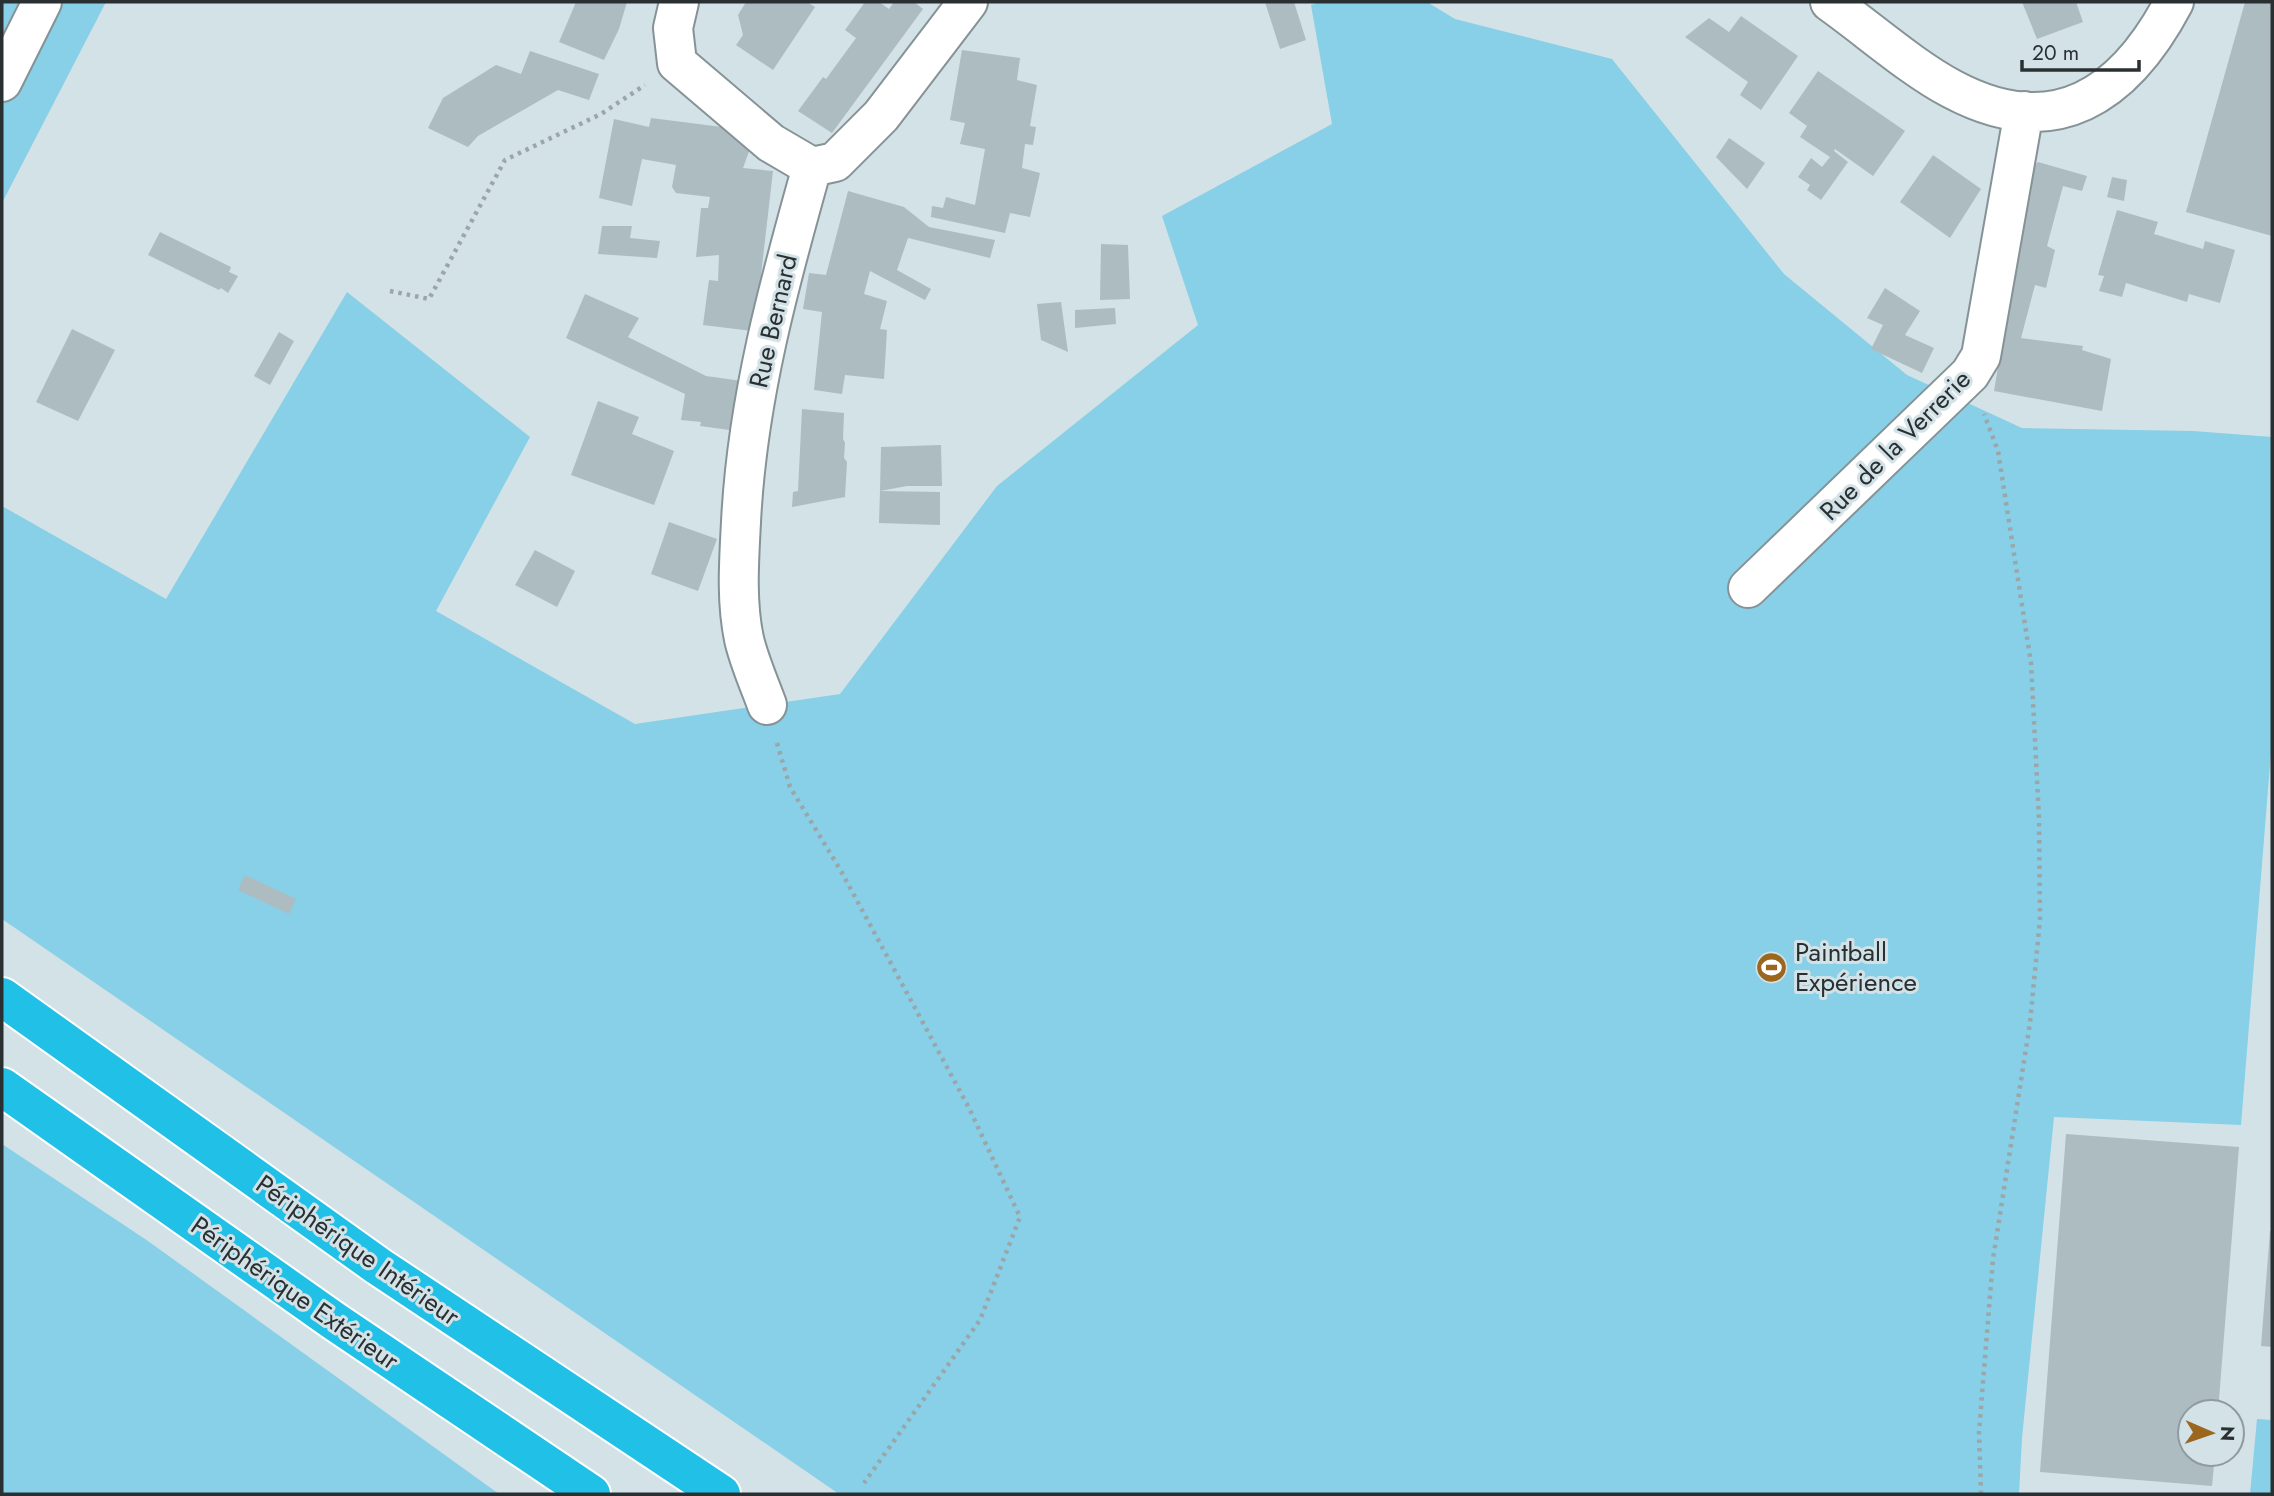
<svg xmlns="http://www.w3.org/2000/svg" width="2274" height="1496" viewBox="0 0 2274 1496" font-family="Jost,sans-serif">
<rect width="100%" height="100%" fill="#d3e2e7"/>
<path fill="#87d0e7" d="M 2,2 L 106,2 L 2,203 Z
M 1320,2 L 1427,2 L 1455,19 L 1612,59 L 1784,274 L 1907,375 L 2022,428 L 2193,431 L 2272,437 L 2272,740 L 2241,1125 L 2054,1117 L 2022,1438 L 2019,1494 L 839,1494 L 2,919 L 2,506 L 166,599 L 347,292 L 530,437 L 436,611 L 635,724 L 840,694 L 997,486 L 1198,325 L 1162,216 L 1332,124 L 1311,5 Z
M 2,1144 L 148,1241 L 499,1494 L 2,1494 Z
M 2257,1419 L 2272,1420 L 2272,1494 L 2250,1494 Z"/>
<path fill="#adbcc0" d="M 576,2 L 627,2 L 619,29 L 604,60 L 559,42 Z
M 746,2 L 807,2 L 815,7 L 773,70 L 736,45 L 743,35 L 738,15 Z
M 865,2 L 879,2 L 889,9 L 894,2 L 914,2 L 923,9 L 832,133 L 798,111 L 823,77 L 826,79 L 856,38 L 845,30 Z
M 1265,2 L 1294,2 L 1306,40 L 1280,49 Z
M 2022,2 L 2076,2 L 2083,22 L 2037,39 Z
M 2245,2 L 2272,2 L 2272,236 L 2186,212 Z
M 1741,16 L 1798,56 L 1761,110 L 1740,95 L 1748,82 L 1685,37 L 1709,18 L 1729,32 Z
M 962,50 L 1020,58 L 1017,80 L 1037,85 L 1030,126 L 1036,127 L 1033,145 L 1025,144 L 1022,168 L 1040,173 L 1030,217 L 1010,213 L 1005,233 L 931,217 L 932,206 L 943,208 L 946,197 L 975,205 L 985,149 L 960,144 L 965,123 L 950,120 Z
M 530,51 L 599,74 L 589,100 L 558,90 L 478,136 L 468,147 L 428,128 L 443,98 L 496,65 L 521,74 Z
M 1818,71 L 1905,131 L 1873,176 L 1835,149 L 1834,151 L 1848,162 L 1821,200 L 1807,190 L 1810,185 L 1798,177 L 1811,158 L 1822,167 L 1830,157 L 1800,137 L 1807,126 L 1789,113 Z
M 651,118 L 722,127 L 752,143 L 743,168 L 773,171 L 758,301 L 752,331 L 703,325 L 709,280 L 718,281 L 719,255 L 696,257 L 701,208 L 708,208 L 710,197 L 676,193 L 672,187 L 676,165 L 642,159 L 632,206 L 599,198 L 614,119 L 649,127 Z
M 1729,138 L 1765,163 L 1747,189 L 1716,157 Z
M 1933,155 L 1981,189 L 1950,238 L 1900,202 Z
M 2038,162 L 2087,176 L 2082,191 L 2063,186 L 2047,246 L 2055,250 L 2046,288 L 2035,285 L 2021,338 L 2083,346 L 2082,350 L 2111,359 L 2102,411 L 1994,391 L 2016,259 L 2035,165 Z
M 2112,177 L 2127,180 L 2124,201 L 2107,197 Z
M 848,191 L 904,207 L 929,227 L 995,240 L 990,258 L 908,238 L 897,270 L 931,289 L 925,300 L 870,271 L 864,294 L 887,301 L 880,329 L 887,330 L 884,379 L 845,375 L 842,394 L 814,390 L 822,312 L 803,309 L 809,273 L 826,275 Z
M 2117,210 L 2158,222 L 2154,234 L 2203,249 L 2205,241 L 2235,250 L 2220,303 L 2189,294 L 2187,302 L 2126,283 L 2122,297 L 2099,291 L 2104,276 L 2098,275 Z
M 602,226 L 632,226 L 630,238 L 660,241 L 657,258 L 598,254 Z
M 160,232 L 231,267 L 229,272 L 238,276 L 228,293 L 221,288 L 219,290 L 148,255 Z
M 1101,244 L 1128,245 L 1130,299 L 1100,300 Z
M 1885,288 L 1920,311 L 1905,335 L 1934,348 L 1922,373 L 1871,349 L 1883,325 L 1867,318 Z
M 585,294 L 639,318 L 628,337 L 706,376 L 742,381 L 737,431 L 700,426 L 701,422 L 681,420 L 685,394 L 566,338 Z
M 1061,302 L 1068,352 L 1041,340 L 1037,304 Z
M 1115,308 L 1116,324 L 1075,328 L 1075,310 Z
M 72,329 L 115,350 L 78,421 L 36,402 Z
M 279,332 L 294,341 L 270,385 L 254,376 Z
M 598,401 L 639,417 L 632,434 L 674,451 L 654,505 L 571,475 Z
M 802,409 L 844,413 L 843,439 L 845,443 L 844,458 L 847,462 L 845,497 L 792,507 L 793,492 L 798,491 Z
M 941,445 L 942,486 L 907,486 L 880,491 L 881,447 Z
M 880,491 L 940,492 L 940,525 L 879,523 Z
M 669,522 L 717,539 L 698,591 L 651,574 Z
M 535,550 L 575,571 L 557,607 L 515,585 Z
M 245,875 L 296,899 L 289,914 L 238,890 Z
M 2066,1134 L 2239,1147 L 2218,1412 L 2190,1412 L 2190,1454 L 2215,1454 L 2212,1486 L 2040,1472 Z
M 2270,1231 L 2272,1231 L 2272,1347 L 2261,1346 Z"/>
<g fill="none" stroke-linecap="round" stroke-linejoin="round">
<defs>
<path id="street" d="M 679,2 L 673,28 L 677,63 L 771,143 L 812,167
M 1830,2 C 1868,29 1912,68 1952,89 C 2055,144 2125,95 2174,2
M 812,167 L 835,162 L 881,116 L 968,2
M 1748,588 L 1970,374 L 1981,356 L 2024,111
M 767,705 C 759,683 749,661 744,639 C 736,601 739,561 741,522 C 747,400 779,284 812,167"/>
<path id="secondary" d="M 2,82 L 42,2"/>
<path id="highway" d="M 2,997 L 378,1266 L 721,1494
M 2,1087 L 334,1321 L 591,1494"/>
</defs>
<use href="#street" stroke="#859397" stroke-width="42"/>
<use href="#secondary" stroke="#859397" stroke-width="42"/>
<use href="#highway" stroke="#fff" stroke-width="42"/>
<path stroke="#9aa6aa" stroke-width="4.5" stroke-dasharray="3.5 5" stroke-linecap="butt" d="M 390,291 L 429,299 L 505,160 L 601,114 L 645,85
M 777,743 L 790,787 L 841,871 L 969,1108 L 1020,1217 L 980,1320 L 864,1483
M 1981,1494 L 1979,1432 L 1993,1259 L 2030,1023 L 2040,919 L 2039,818 L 2031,663 L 1998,451 L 1984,414"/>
<use href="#street" stroke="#fff" stroke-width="38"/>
<use href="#secondary" stroke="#fff" stroke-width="38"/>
<use href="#highway" stroke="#21c0e6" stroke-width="38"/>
</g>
<defs>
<symbol id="stadium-disc" viewBox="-11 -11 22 22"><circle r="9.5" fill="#9b661e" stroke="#d3e2e7"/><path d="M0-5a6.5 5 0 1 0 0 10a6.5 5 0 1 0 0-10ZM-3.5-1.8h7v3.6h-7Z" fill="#fff"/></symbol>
</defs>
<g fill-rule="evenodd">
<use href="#stadium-disc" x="1754" y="950" width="35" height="35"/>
</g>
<g text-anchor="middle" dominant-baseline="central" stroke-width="6" stroke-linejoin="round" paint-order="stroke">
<g font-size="26" fill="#2a3032" stroke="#d3e2e7">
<text transform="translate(773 321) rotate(-77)">Rue Bernard</text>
<text transform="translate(1895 445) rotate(-45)">Rue de la Verrerie</text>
<text transform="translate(358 1250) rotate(35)">Périphérique Intérieur</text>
<text transform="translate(295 1293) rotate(35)">Périphérique Extérieur</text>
</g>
<g font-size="26" fill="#2a3032" stroke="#d3e2e7" text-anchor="start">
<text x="1795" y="952">Paintball<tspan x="1795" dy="30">Expérience</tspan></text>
</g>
</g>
<rect width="2274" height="1496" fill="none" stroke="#2a3032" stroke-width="7"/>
<g transform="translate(2211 1433) rotate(92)"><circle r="33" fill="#d3e2e7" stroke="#8f9b9f" stroke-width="2"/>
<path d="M0-5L12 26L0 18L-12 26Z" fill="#9b661e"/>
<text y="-10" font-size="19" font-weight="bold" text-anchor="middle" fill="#2a3032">N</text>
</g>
<path d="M2022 60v10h117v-10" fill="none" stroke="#2a3032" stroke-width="3.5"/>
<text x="2032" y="60" font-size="21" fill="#2a3032" stroke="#d3e2e7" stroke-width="5" paint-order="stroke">20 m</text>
</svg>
